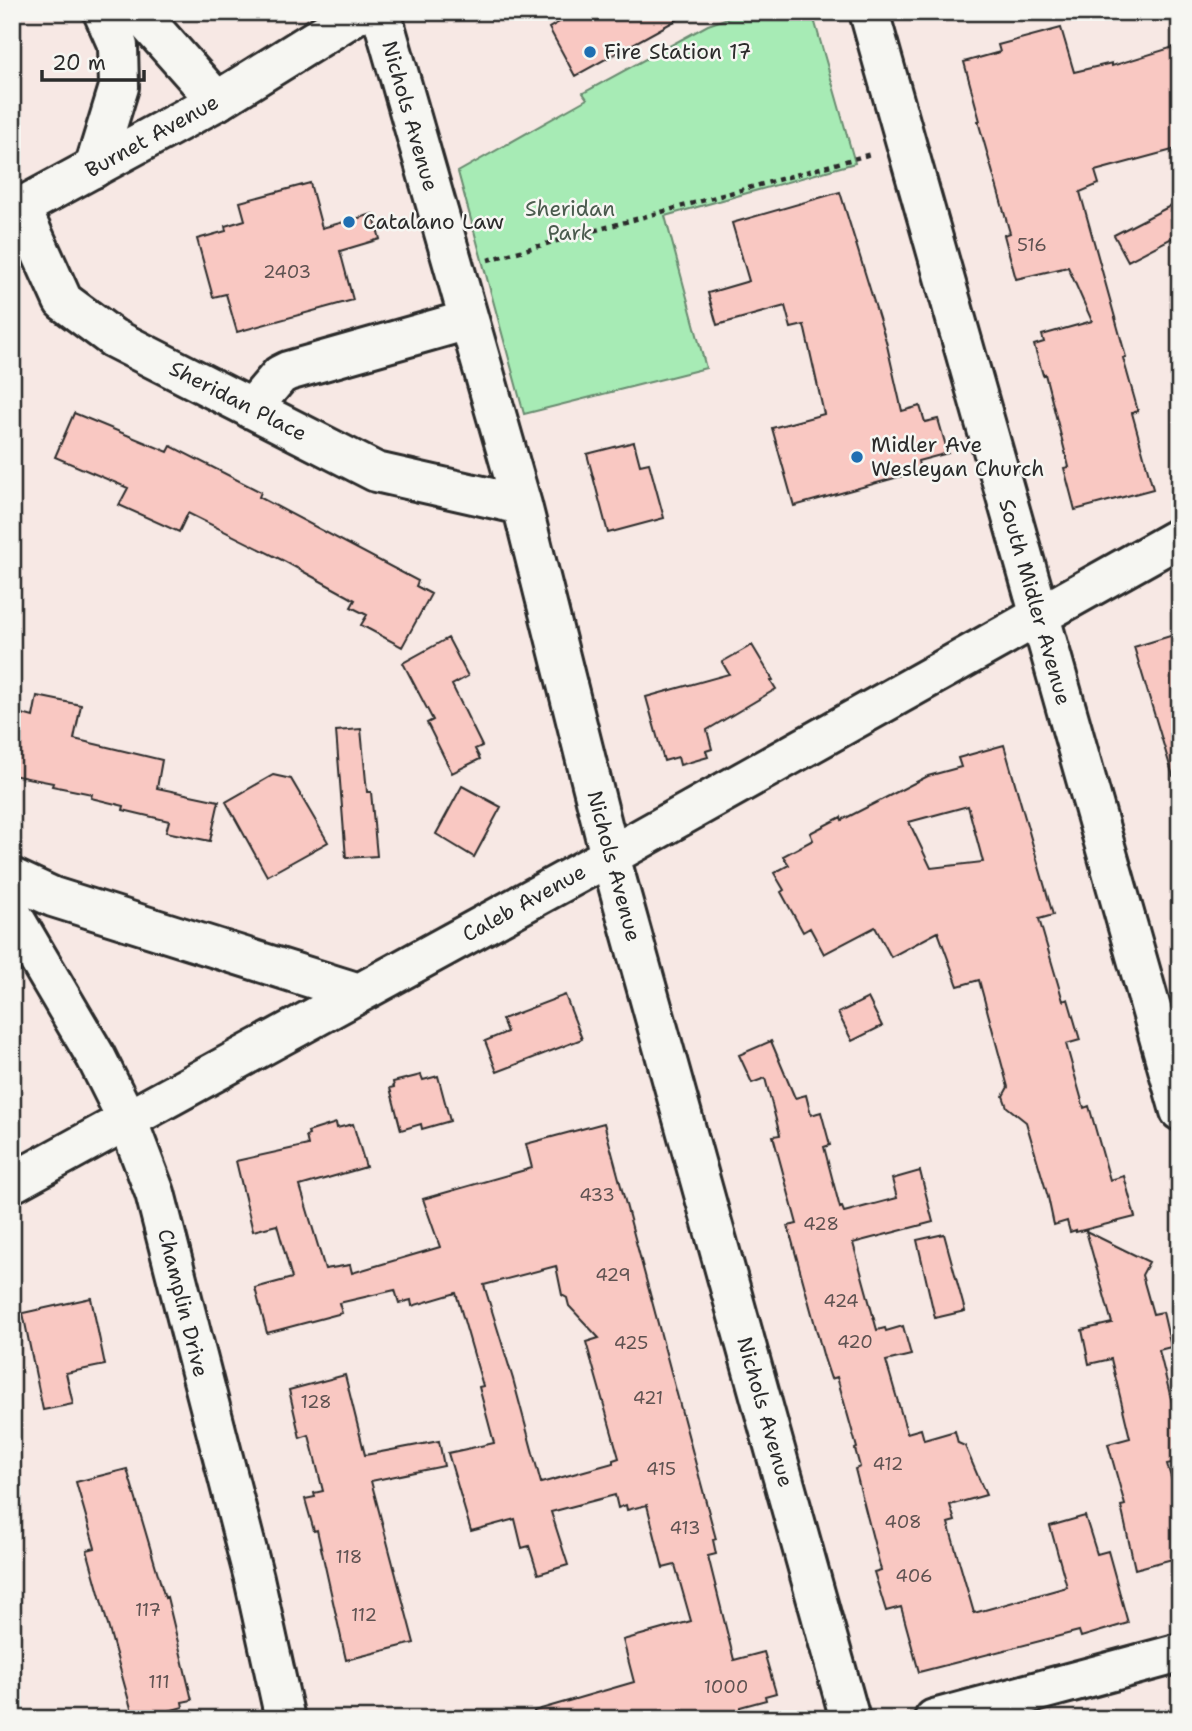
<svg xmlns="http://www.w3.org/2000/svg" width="1192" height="1731" viewBox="0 0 1192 1731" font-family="'Shantell Sans',sans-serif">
<rect width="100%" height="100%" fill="#f7e8e4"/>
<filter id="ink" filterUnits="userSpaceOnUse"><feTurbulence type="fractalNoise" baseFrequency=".0143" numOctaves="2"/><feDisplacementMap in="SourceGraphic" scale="14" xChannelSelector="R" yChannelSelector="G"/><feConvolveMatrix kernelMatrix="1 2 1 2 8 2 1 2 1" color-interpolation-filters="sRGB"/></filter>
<g filter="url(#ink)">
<path fill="#a7ebb5" stroke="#698b70" stroke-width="2" d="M 745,12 L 812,12 L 855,163 L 665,216 L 706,368 L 524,414 L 458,172 L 587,99 L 583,93 L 708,25 Z"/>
<path fill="#f9c8c2" stroke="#2b2b2b" stroke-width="2" fill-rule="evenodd" d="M 577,12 L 691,12 L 575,76 L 549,28 Z
M 1061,28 L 1074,72 L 1112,63 L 1112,66 L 1180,45 L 1180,148 L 1095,171 L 1099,184 L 1080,192 L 1126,357 L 1123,358 L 1138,411 L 1132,413 L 1153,489 L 1075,510 L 1064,468 L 1069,467 L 1045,374 L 1043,375 L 1034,345 L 1044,342 L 1042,335 L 1092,321 L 1068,267 L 1016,279 L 1004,235 L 1010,233 L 978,121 L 980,121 L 964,62 L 1000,52 L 998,45 Z
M 310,183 L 322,228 L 373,214 L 380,239 L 340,251 L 353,300 L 237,332 L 226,294 L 213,297 L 197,239 L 226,231 L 225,226 L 245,220 L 240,202 Z
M 840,192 L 886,341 L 902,411 L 920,406 L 925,422 L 938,419 L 948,453 L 918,461 L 920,471 L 794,506 L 772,428 L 824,414 L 804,325 L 791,328 L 785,306 L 717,325 L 708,293 L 749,281 L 732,223 Z
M 1180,201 L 1180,234 L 1128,261 L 1114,235 Z
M 74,413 L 168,452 L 171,446 L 261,492 L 259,497 L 418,581 L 416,586 L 431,594 L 402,647 L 361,625 L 367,615 L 351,607 L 355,600 L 284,561 L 188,513 L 179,532 L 119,505 L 128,488 L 55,457 Z
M 634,442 L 640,465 L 649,463 L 664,518 L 608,533 L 587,454 Z
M 1180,633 L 1180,775 L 1173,776 L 1134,647 Z
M 448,638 L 468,676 L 452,685 L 482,746 L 475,749 L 480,759 L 452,773 L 427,723 L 433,720 L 403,663 Z
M 752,645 L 773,680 L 771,681 L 776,689 L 707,730 L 712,749 L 706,751 L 708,757 L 680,765 L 678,757 L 664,761 L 646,697 L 729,674 L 722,662 Z
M 37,696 L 81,705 L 74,739 L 162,760 L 157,788 L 219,801 L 210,841 L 166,832 L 169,821 L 123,810 L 124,806 L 91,798 L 92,794 L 52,786 L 53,783 L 12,775 L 12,711 L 33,717 Z
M 361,729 L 367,792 L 371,792 L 377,856 L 346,858 L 336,731 Z
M 1004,745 L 1053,915 L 1039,919 L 1063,1001 L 1068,999 L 1080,1040 L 1066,1044 L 1084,1108 L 1089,1106 L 1110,1180 L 1124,1176 L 1135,1217 L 1076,1232 L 1076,1230 L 1070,1232 L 1067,1221 L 1054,1225 L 1048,1197 L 1026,1122 L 1007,1107 L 1003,1096 L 1008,1087 L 979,980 L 958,986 L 938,932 L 891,957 L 875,927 L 824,954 L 810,928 L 803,932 L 781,892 L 784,890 L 774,873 L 789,865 L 783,856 L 813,840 L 810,833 L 841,817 L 842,820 L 928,776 L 961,767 L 958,758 ZM 968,806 L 983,862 L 931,868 L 909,822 Z
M 273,775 L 291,779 L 328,842 L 267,876 L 226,802 Z
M 462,786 L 501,807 L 474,857 L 436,834 Z
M 565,995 L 582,1039 L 497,1072 L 485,1041 L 507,1032 L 502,1019 Z
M 868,998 L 882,1026 L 852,1041 L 838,1013 Z
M 771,1041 L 795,1098 L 806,1095 L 811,1115 L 821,1112 L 830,1145 L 824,1147 L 840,1208 L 842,1207 L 844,1212 L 897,1198 L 892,1179 L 920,1171 L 933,1222 L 853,1243 L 877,1330 L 885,1328 L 886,1331 L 903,1326 L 911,1355 L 886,1361 L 907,1433 L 921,1429 L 924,1440 L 955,1431 L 958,1443 L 965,1446 L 986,1495 L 950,1505 L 955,1521 L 948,1523 L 974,1613 L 1067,1587 L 1050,1526 L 1085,1516 L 1097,1554 L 1108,1551 L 1128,1623 L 1081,1637 L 1079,1631 L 919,1672 L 901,1607 L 886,1611 L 874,1572 L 881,1570 L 855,1469 L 860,1467 L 855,1449 L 857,1448 L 837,1377 L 831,1379 L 824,1358 L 788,1226 L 797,1224 L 773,1136 L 780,1135 L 765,1078 L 752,1083 L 739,1055 Z
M 421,1075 L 423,1080 L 438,1076 L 450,1121 L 422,1129 L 421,1124 L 401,1130 L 390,1088 L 394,1087 L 393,1082 Z
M 336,1123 L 337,1128 L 353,1124 L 366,1167 L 300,1186 L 325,1269 L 350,1265 L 352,1273 L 440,1247 L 423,1199 L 532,1168 L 526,1144 L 604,1123 L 716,1539 L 713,1540 L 716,1554 L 708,1556 L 734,1660 L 764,1652 L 776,1693 L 765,1696 L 766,1700 L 740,1707 L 740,1710 L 709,1719 L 535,1719 L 534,1711 L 634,1682 L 623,1640 L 691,1621 L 675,1565 L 663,1568 L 647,1505 L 627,1510 L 626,1505 L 618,1508 L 615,1495 L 551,1512 L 568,1565 L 538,1574 L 529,1546 L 522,1548 L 515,1519 L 471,1531 L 448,1453 L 494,1443 L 479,1387 L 483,1386 L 456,1293 L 412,1306 L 411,1300 L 399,1303 L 395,1290 L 339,1303 L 342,1313 L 267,1333 L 255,1288 L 292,1278 L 277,1225 L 253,1231 L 236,1161 L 308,1145 L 306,1136 L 309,1135 L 308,1132 ZM 556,1266 L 562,1295 L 567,1298 L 569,1306 L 599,1338 L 586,1342 L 619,1458 L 613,1460 L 613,1463 L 541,1483 L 513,1379 L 484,1285 Z
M 1086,1231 L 1149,1262 L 1142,1275 L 1153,1314 L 1163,1312 L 1171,1347 L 1159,1350 L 1180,1435 L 1180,1461 L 1167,1464 L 1180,1507 L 1180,1557 L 1135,1569 L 1121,1506 L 1125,1505 L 1108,1444 L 1130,1438 L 1111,1359 L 1089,1364 L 1082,1330 L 1112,1323 Z
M 944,1234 L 965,1311 L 935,1318 L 917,1240 Z
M 91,1298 L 105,1365 L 66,1373 L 73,1404 L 43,1410 L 23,1313 Z
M 345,1375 L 365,1455 L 439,1441 L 444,1466 L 371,1481 L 414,1643 L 346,1660 L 317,1530 L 314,1531 L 305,1499 L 315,1497 L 314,1493 L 323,1491 L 309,1435 L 300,1438 L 289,1390 Z
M 127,1469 L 165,1598 L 167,1597 L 192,1700 L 182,1702 L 183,1707 L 139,1719 L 134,1719 L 87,1550 L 95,1548 L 76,1482 Z"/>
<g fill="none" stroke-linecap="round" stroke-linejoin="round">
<defs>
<path id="minor" d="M 381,12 L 522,505 L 610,856 L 850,1719
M 21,208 L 63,301 L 113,338 L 376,472 L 522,505
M 12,212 L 217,101
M 251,409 L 280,375 L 288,371 L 468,320
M 12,878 L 53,897 L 359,993
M 12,914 L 96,1057 L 127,1119 L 155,1193 L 254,1578 L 285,1719
M 12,1183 L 610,856 L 1180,537
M 934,1719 L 1180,1653"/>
<path id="major" d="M 869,12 L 1180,1111
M 217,101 L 360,12"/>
<path id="highway" d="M 138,12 L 217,101
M 94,168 L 119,87 L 118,46 L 103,12"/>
</defs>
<use href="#minor" stroke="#2b2b2b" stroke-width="44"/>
<use href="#major" stroke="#2b2b2b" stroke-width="44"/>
<use href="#highway" stroke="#2b2b2b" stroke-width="44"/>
<path stroke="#2b2b2b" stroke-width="4.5" stroke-dasharray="5 5" stroke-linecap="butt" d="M 488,260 L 871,154"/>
<use href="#minor" stroke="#f6f6f2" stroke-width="38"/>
<use href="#major" stroke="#f6f6f2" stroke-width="38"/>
<use href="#highway" stroke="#f6f6f2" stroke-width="38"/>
</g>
</g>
<g fill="#1f6fb2" stroke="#f6f6f2" stroke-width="2.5">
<circle cx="590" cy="52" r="7"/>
<circle cx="349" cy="222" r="7"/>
<circle cx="857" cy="457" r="7"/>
</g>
<g text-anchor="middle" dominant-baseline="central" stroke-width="5" stroke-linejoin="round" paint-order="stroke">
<g font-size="18" fill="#5e5251">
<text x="1032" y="245">516</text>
<text x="287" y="272">2403</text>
<text x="597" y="1195">433</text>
<text x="821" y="1224">428</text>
<text x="613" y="1275">429</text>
<text x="841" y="1301">424</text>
<text x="855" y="1342">420</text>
<text x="631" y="1343">425</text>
<text x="648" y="1398">421</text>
<text x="316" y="1402">128</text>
<text x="888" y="1464">412</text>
<text x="661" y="1469">415</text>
<text x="903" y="1522">408</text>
<text x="685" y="1528">413</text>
<text x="349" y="1557">118</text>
<text x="914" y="1576">406</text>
<text x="148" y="1610">117</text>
<text x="364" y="1615">112</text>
<text x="159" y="1682">111</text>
<text x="726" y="1687">1000</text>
</g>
<g font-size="21" fill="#2b2b2b" stroke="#f6f6f2" text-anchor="start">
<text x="604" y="52">Fire Station 17</text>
<text x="363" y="222">Catalano Law</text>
<text x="871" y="445">Midler Ave<tspan x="871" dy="24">Wesleyan Church</tspan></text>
</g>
<g font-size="21" fill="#2b2b2b" stroke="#f6f6f2">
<text transform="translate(410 116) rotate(74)">Nichols Avenue</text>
<text transform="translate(152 136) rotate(-29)">Burnet Avenue</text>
<text transform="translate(238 401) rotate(27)">Sheridan Place</text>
<text transform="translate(1035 602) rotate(74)">South Midler Avenue</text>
<text transform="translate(614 866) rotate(75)">Nichols Avenue</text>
<text transform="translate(524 903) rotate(-29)">Caleb Avenue</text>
<text transform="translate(183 1303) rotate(76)">Champlin Drive</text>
<text transform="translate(765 1412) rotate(74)">Nichols Avenue</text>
</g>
<g font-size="21" fill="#4a5b4e" stroke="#f6f6f2">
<text x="570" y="209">Sheridan<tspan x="570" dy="24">Park</tspan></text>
</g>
</g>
<rect width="1192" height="1731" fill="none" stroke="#f6f6f2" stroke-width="42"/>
<rect x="21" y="21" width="1150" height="1689" fill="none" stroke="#2b2b2b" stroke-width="2.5" filter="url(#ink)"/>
<path d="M42 70v10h102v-10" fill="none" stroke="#2b2b2b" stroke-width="3.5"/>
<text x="52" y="70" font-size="21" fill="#2b2b2b" stroke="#f6f6f2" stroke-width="5" paint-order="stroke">20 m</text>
</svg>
